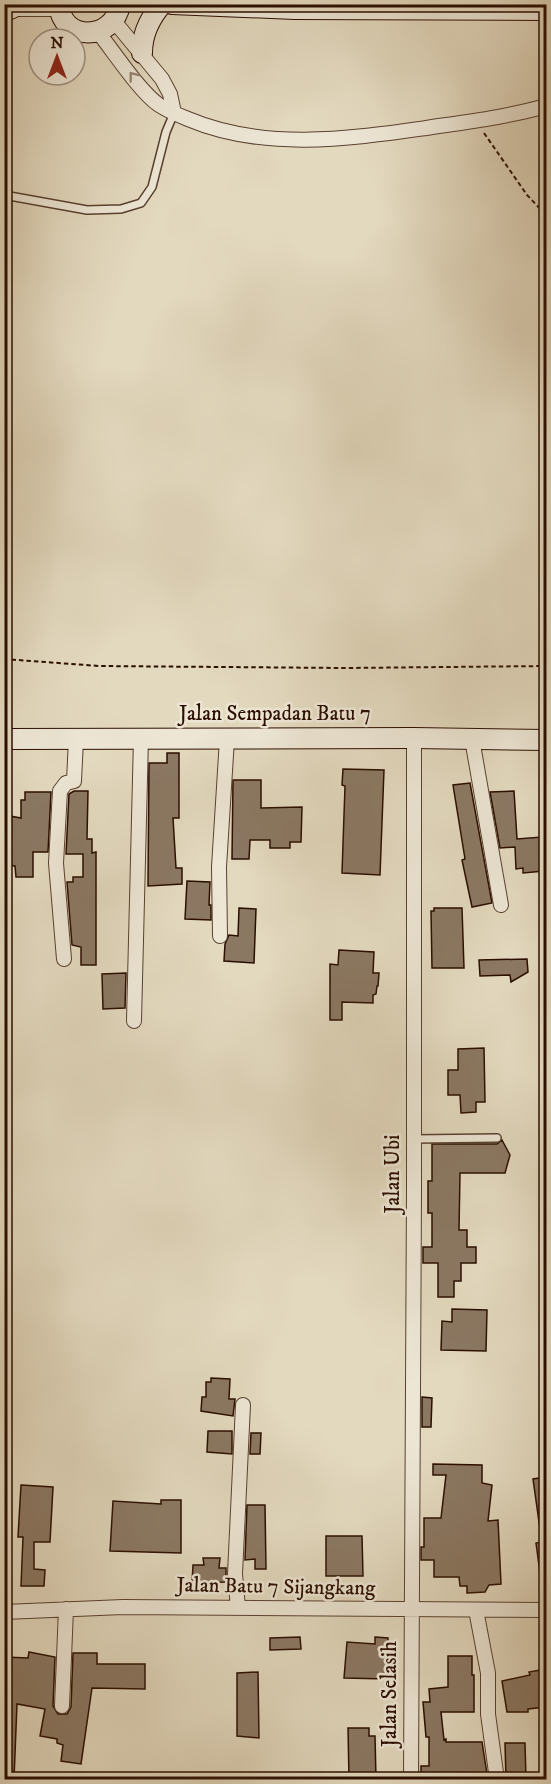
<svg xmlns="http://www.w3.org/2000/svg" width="551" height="1784" viewBox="0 0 551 1784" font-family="'IM FELL DW Pica',serif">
<rect width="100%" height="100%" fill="#e3d9bf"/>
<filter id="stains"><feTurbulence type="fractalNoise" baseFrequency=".00333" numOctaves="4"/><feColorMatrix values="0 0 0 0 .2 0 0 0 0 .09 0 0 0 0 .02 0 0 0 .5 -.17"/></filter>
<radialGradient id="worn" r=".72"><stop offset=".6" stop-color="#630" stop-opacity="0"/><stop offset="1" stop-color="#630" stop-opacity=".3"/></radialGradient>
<path fill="#8b7863" stroke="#2b0e00" stroke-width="1.5" d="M 167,753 L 179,753 L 179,818 L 173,818 L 176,868 L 182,868 L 182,884 L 148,886 L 149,763 L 167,763 Z
M 343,769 L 384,770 L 380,875 L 342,873 L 345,786 L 342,785 Z
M 233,780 L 261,780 L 261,808 L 302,807 L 301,842 L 290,842 L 290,848 L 270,848 L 270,840 L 250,840 L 249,859 L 232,859 Z
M 470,783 L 492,903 L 472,907 L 462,860 L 465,859 L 453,785 Z
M 74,791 L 88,791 L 87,839 L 92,839 L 92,853 L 96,852 L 96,965 L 81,965 L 81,947 L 72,945 L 67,882 L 73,882 L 73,877 L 83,877 L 83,854 L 66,854 L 69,794 Z
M 514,791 L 517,839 L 542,837 L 544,871 L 523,873 L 523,868 L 516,869 L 515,847 L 500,848 L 490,792 Z
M 25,792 L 51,792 L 48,852 L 33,852 L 33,877 L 16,877 L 15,866 L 4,865 L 4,815 L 21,818 L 21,800 L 25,800 Z
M 187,881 L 210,882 L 209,905 L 211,905 L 211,920 L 185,919 Z
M 239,908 L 256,909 L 254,963 L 224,961 L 225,944 L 229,935 L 238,936 Z
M 434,908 L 462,908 L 464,968 L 432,968 L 431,911 L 434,911 Z
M 339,950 L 374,952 L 373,973 L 379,973 L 378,986 L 377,986 L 376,994 L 373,995 L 373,1003 L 342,1002 L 342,1020 L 330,1020 L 330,964 L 338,965 Z
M 527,959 L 528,972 L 511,982 L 510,975 L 480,976 L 479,960 Z
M 126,973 L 125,1008 L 103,1009 L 102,974 Z
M 484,1048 L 485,1102 L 476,1102 L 476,1112 L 461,1113 L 460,1095 L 448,1095 L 448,1070 L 458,1070 L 458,1049 Z
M 502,1140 L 510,1155 L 505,1173 L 460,1173 L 459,1230 L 467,1230 L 467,1247 L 476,1247 L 476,1263 L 461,1263 L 461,1281 L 454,1281 L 454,1297 L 438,1297 L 438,1263 L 423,1263 L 423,1247 L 432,1247 L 432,1213 L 428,1213 L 428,1181 L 432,1181 L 432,1144 L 497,1144 Z
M 452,1309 L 487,1310 L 486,1351 L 441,1350 L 442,1321 L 452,1322 Z
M 211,1378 L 230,1379 L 229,1399 L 235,1399 L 233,1416 L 201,1411 L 202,1397 L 206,1397 L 206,1382 L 211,1382 Z
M 422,1397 L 432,1398 L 431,1427 L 422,1427 Z
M 208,1431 L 232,1431 L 232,1454 L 207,1452 Z
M 251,1433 L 261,1433 L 260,1454 L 250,1454 Z
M 433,1464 L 482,1465 L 482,1483 L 492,1485 L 488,1521 L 498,1520 L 501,1584 L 489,1585 L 485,1592 L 467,1593 L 467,1586 L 460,1586 L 459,1577 L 434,1577 L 434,1560 L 421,1560 L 421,1547 L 424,1547 L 424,1518 L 441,1518 L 446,1475 L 433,1475 Z
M 546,1477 L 546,1529 L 540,1529 L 533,1479 Z
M 21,1485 L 53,1487 L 50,1542 L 34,1542 L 34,1569 L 45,1570 L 44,1586 L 21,1586 L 23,1537 L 18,1537 Z
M 161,1500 L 181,1500 L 181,1553 L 110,1551 L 113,1501 L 161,1504 Z
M 247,1505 L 265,1505 L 266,1569 L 255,1569 L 255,1559 L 245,1560 Z
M 326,1536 L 362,1536 L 363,1576 L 326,1576 Z
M 546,1541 L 546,1573 L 540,1573 L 536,1543 Z
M 203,1558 L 220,1558 L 219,1568 L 226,1568 L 226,1582 L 192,1583 L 193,1565 L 204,1565 Z
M 300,1637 L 301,1649 L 270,1650 L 270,1638 Z
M 375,1637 L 388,1638 L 387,1679 L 344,1678 L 347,1642 L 375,1644 Z
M 29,1652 L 55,1657 L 53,1706 L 58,1714 L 67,1714 L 71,1707 L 73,1653 L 97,1653 L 97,1664 L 145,1664 L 145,1689 L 92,1688 L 81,1764 L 61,1761 L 63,1745 L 57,1743 L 57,1739 L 40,1736 L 45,1709 L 17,1704 L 14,1779 L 4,1779 L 4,1657 L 28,1658 Z
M 448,1656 L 472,1656 L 472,1675 L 474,1675 L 474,1712 L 441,1712 L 444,1740 L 446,1739 L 446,1742 L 482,1742 L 487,1774 L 452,1779 L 421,1779 L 421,1766 L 429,1766 L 429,1737 L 426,1737 L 423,1702 L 430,1702 L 429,1689 L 448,1687 Z
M 546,1669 L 546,1707 L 528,1709 L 528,1712 L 507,1712 L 502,1681 L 530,1675 L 529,1672 Z
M 258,1672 L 259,1738 L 237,1736 L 237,1673 Z
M 348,1728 L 369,1728 L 369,1736 L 375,1736 L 376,1779 L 349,1779 Z
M 505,1743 L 525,1743 L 526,1779 L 506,1779 Z"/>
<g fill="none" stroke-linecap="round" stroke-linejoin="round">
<defs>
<path id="lane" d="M 4,195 L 87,210 L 121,209 L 141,203 L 152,187 L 166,132 L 174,113
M 414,1139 L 497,1138"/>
<path id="street" d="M 11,9 L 60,9
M 114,21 L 162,79 L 170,94 L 174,113
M 98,32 C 114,52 140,92 159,105 C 168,111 178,115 188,119 C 264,151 347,139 426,128 C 466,122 507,117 546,106
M 472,739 L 501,905
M 220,936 L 219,867 L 227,739
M 64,959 L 56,863 L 60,791 L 66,783 L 74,781 L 76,739
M 134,1021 L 141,738
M 238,1608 L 235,1574 L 243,1405
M 476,1610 L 488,1673 L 488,1714 L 497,1780
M 4,1612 L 123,1607 L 546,1610
M 62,1706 L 66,1609
M 411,1780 L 414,1191 L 414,738"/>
<path id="secondary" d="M 59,4 C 61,42 114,42 120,4
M 172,4 L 295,9 L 546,10
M 10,9 L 20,4
M 142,53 C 142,34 149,19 162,4
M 4,739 L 414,738 L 546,740"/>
</defs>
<use href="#lane" stroke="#594130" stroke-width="10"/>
<use href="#street" stroke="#594130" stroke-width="16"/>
<use href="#secondary" stroke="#2b0e00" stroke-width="22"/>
<path stroke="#2b0e00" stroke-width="2" stroke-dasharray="4.5 3" stroke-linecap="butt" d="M 484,133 L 527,195 L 546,215
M 4,659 L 99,666 L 346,668 L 546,666"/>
<use href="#lane" stroke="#ede6d5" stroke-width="7"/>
<use href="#street" stroke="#ede6d5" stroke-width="14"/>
<use href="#secondary" stroke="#ede6d5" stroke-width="20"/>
</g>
<defs><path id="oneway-chevron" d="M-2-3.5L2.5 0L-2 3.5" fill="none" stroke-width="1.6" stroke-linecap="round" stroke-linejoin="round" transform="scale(1.5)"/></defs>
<use stroke="#968575" href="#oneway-chevron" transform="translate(133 76) rotate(-128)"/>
<g text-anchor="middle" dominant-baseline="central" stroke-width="5" stroke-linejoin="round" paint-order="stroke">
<g font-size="21" fill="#2b0e00" stroke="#ede6d5">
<text x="275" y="714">Jalan Sempadan Batu 7</text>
<text transform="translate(393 1174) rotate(-90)">Jalan Ubi</text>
<text transform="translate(276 1587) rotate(1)">Jalan Batu 7 Sijangkang</text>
<text transform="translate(390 1694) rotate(-90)">Jalan Selasih</text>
</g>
</g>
<rect width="551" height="1784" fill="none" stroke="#e3d9bf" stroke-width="24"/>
<rect x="6" y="6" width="539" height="1772" fill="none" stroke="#2b0e00" stroke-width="3"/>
<rect x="12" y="12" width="527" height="1760" fill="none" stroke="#2b0e00" stroke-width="1.5"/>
<g transform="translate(57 57)"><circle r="28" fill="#ede6d5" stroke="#9f9080" stroke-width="1.5"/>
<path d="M0-4.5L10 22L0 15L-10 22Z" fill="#8f2418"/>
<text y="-9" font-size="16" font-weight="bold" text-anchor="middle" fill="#2b0e00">N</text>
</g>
<rect width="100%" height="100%" filter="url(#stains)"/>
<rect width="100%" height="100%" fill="url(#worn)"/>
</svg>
